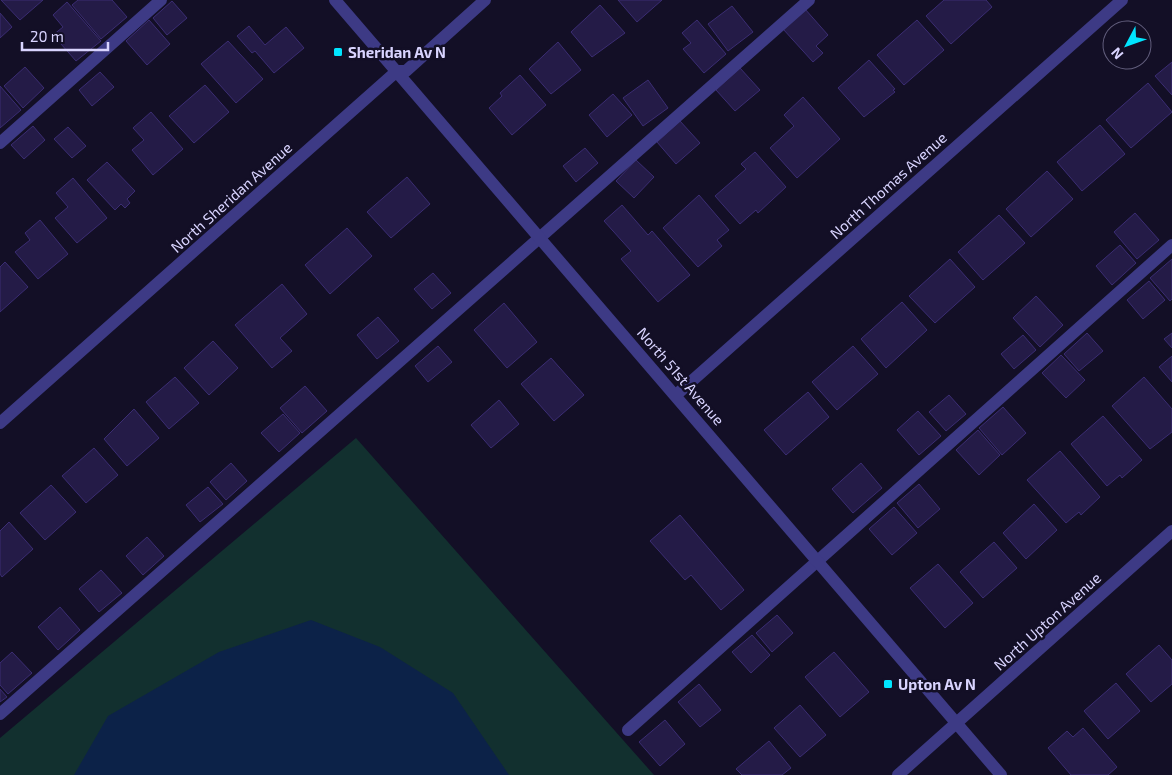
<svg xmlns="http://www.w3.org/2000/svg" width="1172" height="775" viewBox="0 0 1172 775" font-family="'Exo 2',sans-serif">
<rect width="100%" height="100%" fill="#130f26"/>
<path fill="#12302f" d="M 356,438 L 654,775 L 0,775 L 0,738 Z"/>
<path fill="#0c2248" d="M 311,620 L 380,647 L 453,693 L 509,775 L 74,775 L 108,716 L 219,652 Z"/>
<path fill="#241b47" stroke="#3b2d73" d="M 1,0 L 43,0 L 20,20 Z
M 78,0 L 112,0 L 127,17 L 101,39 L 72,5 Z
M 618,0 L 662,0 L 637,22 Z
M 944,0 L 986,0 L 992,7 L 951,44 L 926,16 Z
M 172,1 L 187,18 L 167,35 L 153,18 Z
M 67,2 L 101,41 L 76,61 L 53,35 L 63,27 L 53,15 Z
M 600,5 L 625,33 L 592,57 L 571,32 Z
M 732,6 L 753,32 L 728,51 L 708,24 Z
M 805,9 L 828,35 L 816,46 L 823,53 L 813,62 L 783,29 Z
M 0,13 L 12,27 L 0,38 Z
M 149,20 L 170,44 L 147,65 L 126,41 Z
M 697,20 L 726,54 L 704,73 L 683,49 L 691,43 L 682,33 Z
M 917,20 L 944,50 L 904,85 L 877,55 Z
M 249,26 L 265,45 L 286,27 L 304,48 L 274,73 L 255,51 L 252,53 L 237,36 Z
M 228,41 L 263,79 L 236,103 L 201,64 Z
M 558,42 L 581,70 L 551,94 L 529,69 Z
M 869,60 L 895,89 L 893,90 L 895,92 L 864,117 L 838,88 Z
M 1172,62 L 1172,95 L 1155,76 Z
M 25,67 L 44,88 L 23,108 L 4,86 Z
M 740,68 L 760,90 L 735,111 L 716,90 Z
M 100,72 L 114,87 L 92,106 L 79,90 Z
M 520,75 L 546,105 L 512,135 L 489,108 L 502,96 L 500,93 Z
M 648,80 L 668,108 L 643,126 L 623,98 Z
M 1148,83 L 1172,112 L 1131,148 L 1106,120 Z
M 205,85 L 229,112 L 194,143 L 169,116 Z
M 0,86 L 21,110 L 0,128 Z
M 613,94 L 632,115 L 607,137 L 589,115 Z
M 803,97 L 840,139 L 797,178 L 770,148 L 794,126 L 784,115 Z
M 151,112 L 183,149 L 153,175 L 132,150 L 144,140 L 133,128 Z
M 680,121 L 700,143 L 676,164 L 657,142 Z
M 1100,125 L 1125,154 L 1082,191 L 1057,162 Z
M 33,126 L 45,140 L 24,159 L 11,145 Z
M 68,127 L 86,146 L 72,158 L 54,139 Z
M 585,148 L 598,163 L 576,182 L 563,166 Z
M 755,152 L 786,187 L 758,213 L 756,210 L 740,224 L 715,196 L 746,169 L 741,164 Z
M 636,160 L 654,177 L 634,198 L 616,181 Z
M 107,162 L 135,191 L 127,199 L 130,203 L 125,208 L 121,204 L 115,210 L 87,180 Z
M 1047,171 L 1073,199 L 1031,237 L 1006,209 Z
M 407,177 L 430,204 L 391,238 L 367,212 Z
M 73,178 L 107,218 L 77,243 L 55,218 L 68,207 L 56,193 Z
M 699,195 L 729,230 L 717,240 L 722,246 L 698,267 L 663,228 Z
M 622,205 L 648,235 L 652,231 L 690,275 L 658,302 L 621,259 L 631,251 L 604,221 Z
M 1135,213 L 1159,240 L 1137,259 L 1114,232 Z
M 999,215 L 1025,243 L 983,280 L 958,252 Z
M 40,220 L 68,254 L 38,279 L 15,252 L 30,240 L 25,233 Z
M 347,228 L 372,256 L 330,294 L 305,265 Z
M 1120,245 L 1136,263 L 1112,285 L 1096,266 Z
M 950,259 L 975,287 L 935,323 L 909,296 Z
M 1172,259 L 1172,299 L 1170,301 L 1150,278 Z
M 5,262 L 28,287 L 0,312 L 0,267 Z
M 433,273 L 451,293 L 432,309 L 414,289 Z
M 1149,281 L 1165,300 L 1143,319 L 1127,300 Z
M 282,284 L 307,314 L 280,338 L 292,351 L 272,368 L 235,325 Z
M 1036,296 L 1063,325 L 1040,347 L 1013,318 Z
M 902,302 L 927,330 L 886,368 L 861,339 Z
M 504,303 L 537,342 L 507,368 L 474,330 Z
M 378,317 L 399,341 L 377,359 L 357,335 Z
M 1087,333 L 1103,351 L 1079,371 L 1064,354 Z
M 1172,333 L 1172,348 L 1164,339 Z
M 1023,335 L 1036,350 L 1014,369 L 1001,354 Z
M 213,341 L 238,368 L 209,395 L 184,368 Z
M 438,346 L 452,362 L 428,382 L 415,366 Z
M 853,346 L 878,374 L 837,410 L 812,382 Z
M 1061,355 L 1085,380 L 1066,398 L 1042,373 Z
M 1172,356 L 1172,382 L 1159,367 Z
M 551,358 L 584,395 L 554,421 L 521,384 Z
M 175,377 L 199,403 L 169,429 L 146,402 Z
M 1144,377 L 1172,409 L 1172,432 L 1150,449 L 1112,406 Z
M 305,386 L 327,411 L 302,433 L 280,408 Z
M 808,392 L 829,417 L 786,455 L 764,430 Z
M 949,395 L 966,414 L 946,431 L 929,412 Z
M 499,400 L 519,424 L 491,448 L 471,425 Z
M 1003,407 L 1026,433 L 1002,455 L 979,428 Z
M 134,409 L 159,438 L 127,466 L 104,439 Z
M 918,411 L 941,436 L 919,455 L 897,430 Z
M 283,414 L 300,433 L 279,452 L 261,433 Z
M 1103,416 L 1142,460 L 1122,478 L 1120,475 L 1107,486 L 1071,444 Z
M 978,430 L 1000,455 L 979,475 L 956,450 Z
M 94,448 L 118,475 L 86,503 L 62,476 Z
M 1060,451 L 1100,497 L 1081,515 L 1079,512 L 1066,523 L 1027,480 Z
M 231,463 L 247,481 L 226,500 L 210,482 Z
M 861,463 L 882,488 L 853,513 L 832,489 Z
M 919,484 L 940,509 L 918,528 L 897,503 Z
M 51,485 L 76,512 L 45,540 L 20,513 Z
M 208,487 L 223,504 L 200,522 L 186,505 Z
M 1034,504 L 1057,530 L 1026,559 L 1003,533 Z
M 894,507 L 917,533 L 892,555 L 869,529 Z
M 680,515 L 744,590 L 721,610 L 691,575 L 685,580 L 650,541 Z
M 9,522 L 33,549 L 2,577 L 0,574 L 0,531 Z
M 147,537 L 164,556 L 143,575 L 126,556 Z
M 994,542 L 1017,568 L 983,598 L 960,572 Z
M 938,564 L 973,603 L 945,628 L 910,588 Z
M 101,570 L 122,593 L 99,612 L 79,589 Z
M 60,607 L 80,630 L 58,650 L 38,627 Z
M 777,615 L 793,633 L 772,652 L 756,633 Z
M 752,635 L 770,655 L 751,673 L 732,652 Z
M 1159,645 L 1172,660 L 1172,684 L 1151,702 L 1126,674 Z
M 12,652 L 32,673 L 8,694 L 0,685 L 0,663 Z
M 834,652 L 869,692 L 840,717 L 805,677 Z
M 1116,683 L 1140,711 L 1108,739 L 1084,711 Z
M 699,684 L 721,710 L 700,727 L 678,702 Z
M 0,689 L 7,697 L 0,702 Z
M 800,705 L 826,735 L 800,757 L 774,728 Z
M 665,720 L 685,744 L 660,766 L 639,742 Z
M 1083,728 L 1117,767 L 1108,775 L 1071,775 L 1048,748 L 1067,731 L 1073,737 Z
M 769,741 L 791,768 L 782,775 L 742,775 L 736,769 Z"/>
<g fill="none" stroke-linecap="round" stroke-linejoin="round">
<path stroke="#3d3a85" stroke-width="12" d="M 0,143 L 161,0
M 0,714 L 809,0
M 628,730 L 1172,245"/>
<path stroke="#3d3a85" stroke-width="12" d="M 335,0 L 1001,775
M 676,395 L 1122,0
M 0,423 L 397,71 L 406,71 L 485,0
M 898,775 L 1172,531"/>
</g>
<g fill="#00e5ff" stroke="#130f26" stroke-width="2">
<rect x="333" y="47" width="10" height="10" rx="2.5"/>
<rect x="883" y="679" width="10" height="10" rx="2.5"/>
</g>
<g text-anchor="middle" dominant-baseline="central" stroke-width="5" stroke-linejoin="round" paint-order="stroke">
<g font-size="15" font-weight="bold" fill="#d9d4ff" stroke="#130f26" text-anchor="start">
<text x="348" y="52">Sheridan Av N</text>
<text x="898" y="684">Upton Av N</text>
</g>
<g font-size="15" fill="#d9d4ff" stroke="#130f26">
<text transform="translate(888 185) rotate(-42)">North Thomas Avenue</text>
<text transform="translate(231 197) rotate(-42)">North Sheridan Avenue</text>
<text transform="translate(681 376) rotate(49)">North 51st Avenue</text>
<text transform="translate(1047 621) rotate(-42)">North Upton Avenue</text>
</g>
</g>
<g transform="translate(1127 45) rotate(229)"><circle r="24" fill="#130f26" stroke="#625e7d"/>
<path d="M0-4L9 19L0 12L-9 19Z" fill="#00e5ff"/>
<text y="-8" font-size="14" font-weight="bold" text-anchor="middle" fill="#d9d4ff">N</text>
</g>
<path d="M22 42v8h86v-8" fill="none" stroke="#d9d4ff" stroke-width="2.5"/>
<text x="30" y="42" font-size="15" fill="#d9d4ff" stroke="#130f26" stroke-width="4" paint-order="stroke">20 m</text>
</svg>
